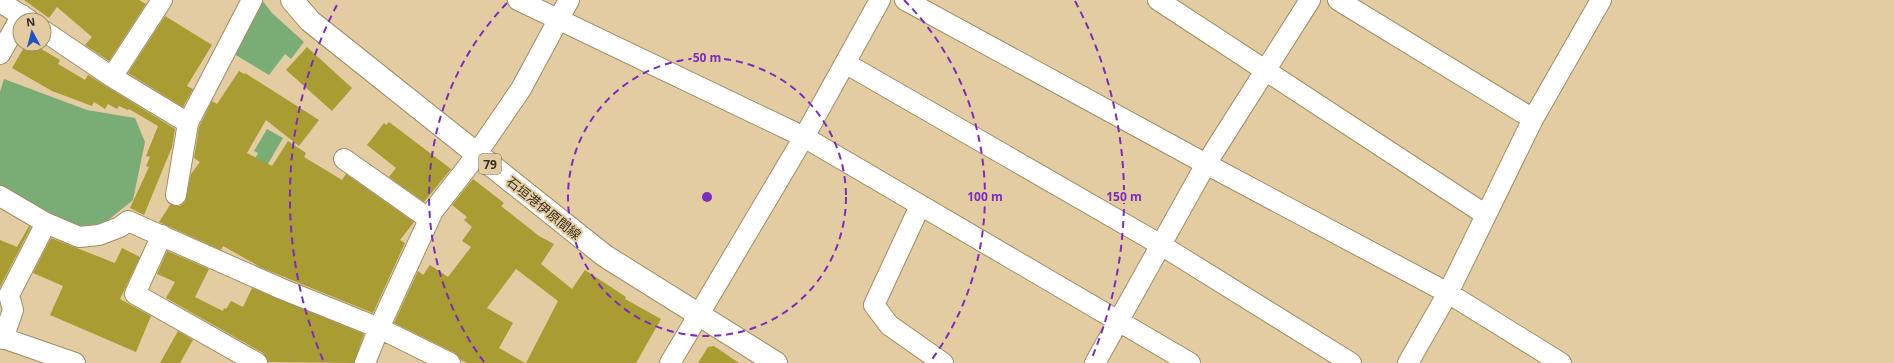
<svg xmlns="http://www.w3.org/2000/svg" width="1894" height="363" viewBox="0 0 1894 363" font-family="'Open Sans','Noto Sans JP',sans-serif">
<rect width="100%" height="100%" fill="#e3cca1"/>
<path fill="#7aad76" d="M 259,0 L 262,0 L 272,13 L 304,42 L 291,59 L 285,54 L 269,75 L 231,52 Z
M 4,79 L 87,110 L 135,118 L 145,142 L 133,200 L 107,221 L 91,227 L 72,225 L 0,185 L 0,92 Z
M 267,129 L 283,138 L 265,169 L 253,162 L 258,153 L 254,151 Z"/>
<path fill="#a89c33" d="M 24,0 L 139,0 L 146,4 L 109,61 L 85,45 L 92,37 L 57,7 L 49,18 Z
M 165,16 L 212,45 L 187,86 L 193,89 L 183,107 L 128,73 Z
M 26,44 L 33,44 L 60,60 L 58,64 L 85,80 L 88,75 L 175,129 L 172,147 L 144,215 L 130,208 L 149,167 L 146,166 L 150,157 L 146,156 L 158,126 L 129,109 L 128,110 L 119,106 L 117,109 L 108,104 L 105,109 L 94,102 L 92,106 L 52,91 L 12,68 Z
M 307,47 L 352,88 L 332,111 L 286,70 Z
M 239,71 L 244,74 L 245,73 L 319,120 L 299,146 L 266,120 L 247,153 L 272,166 L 288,141 L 306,153 L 304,157 L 342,180 L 346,174 L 414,222 L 400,240 L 405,243 L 373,313 L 262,268 L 223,246 L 221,250 L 159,222 L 170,205 L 180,206 L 185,202 L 191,174 L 200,162 L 194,158 L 199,127 L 212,101 L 217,104 Z
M 389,122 L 451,169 L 424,202 L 389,177 L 396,168 L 367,145 L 384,123 L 386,125 Z
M 473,179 L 504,203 L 501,206 L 539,236 L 554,244 L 541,264 L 572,289 L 585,270 L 626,297 L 625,299 L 661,319 L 636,363 L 526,363 L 558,301 L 516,269 L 487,308 L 513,323 L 499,348 L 525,363 L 467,363 L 461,360 L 455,353 L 394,323 L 418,271 L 423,275 L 430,265 L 448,277 L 471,247 L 462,241 L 472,227 L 464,220 L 467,217 L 452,205 Z
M 29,226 L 31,227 L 0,287 L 0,240 L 17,247 Z
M 51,238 L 115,263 L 122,248 L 140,257 L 120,299 L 151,316 L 136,352 L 50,315 L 63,286 L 33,273 Z
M 167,251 L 209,269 L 195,297 L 223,311 L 224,308 L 226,309 L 231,301 L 243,307 L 252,288 L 364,334 L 354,363 L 268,362 L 263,353 L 166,298 L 175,282 L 157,274 Z
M 178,331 L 193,340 L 180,363 L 160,363 Z
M 714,346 L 739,363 L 698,363 L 708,347 Z"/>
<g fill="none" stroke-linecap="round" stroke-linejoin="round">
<defs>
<path id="minor" d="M 518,0 L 804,137 L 1190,363
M 905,0 L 1206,164 L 1448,293 L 1561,363
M 1158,0 L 1486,215
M 1338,0 L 1533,119
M 0,2 L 29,20
M 44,31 L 112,77 L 188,123 L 176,195
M 0,54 L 22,15
M 845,63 L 1161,245 L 1351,363
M 112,77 L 162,0
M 188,123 L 252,0
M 344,159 L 429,219
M 0,196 L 46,223 L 79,237 L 99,235 L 120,227 L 128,221 L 282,289 L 379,328 L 450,363
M 920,206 L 874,305 L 889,325 L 943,363
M 162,235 L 135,294 L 257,363
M 0,337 L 75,363
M 3,339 L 13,310 L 9,295 L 46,223
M 365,363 L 379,328 L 433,211 L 469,165 L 521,89 L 569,0
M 670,363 L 804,137 L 880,0
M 1095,363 L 1206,164 L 1310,0
M 1408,363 L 1448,293 L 1533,119 L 1601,0"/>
<path id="major" d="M 292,0 L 310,21 L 605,256 L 776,363"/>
</defs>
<use href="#minor" stroke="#a18c63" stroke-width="22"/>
<use href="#major" stroke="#a18c63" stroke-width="24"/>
<use href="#minor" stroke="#fff" stroke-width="20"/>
<use href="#major" stroke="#fff" stroke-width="22"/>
</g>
<g fill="none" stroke="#7b2cbf" stroke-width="2" stroke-dasharray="7 5">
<circle cx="707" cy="197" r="139"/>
<path d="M484 362A278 278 0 0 1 510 0M904 0A278 278 0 0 1 930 362"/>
<path d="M323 360A417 417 0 0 1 339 1M1075 1A417 417 0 0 1 1091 360"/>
</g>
<g text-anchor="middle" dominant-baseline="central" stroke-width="4" stroke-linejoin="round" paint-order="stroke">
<rect fill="#e3cca1" stroke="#685b42" stroke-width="1" x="479" y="154" width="22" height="20" rx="3"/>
<g font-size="12" font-weight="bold" fill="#342b1a">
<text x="490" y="164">79</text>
</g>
<g font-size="13" fill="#342b1a" stroke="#e3cca1">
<text transform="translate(544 208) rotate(39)">石垣港伊原間線</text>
</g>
</g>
<circle cx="707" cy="197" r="6" fill="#7b2cbf" stroke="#e3cca1" stroke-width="2"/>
<g font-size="12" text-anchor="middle" font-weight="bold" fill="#7b2cbf" stroke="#e3cca1" stroke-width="4" stroke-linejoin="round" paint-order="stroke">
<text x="707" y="62">50 m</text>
<text x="985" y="201">100 m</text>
<text x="1124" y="201">150 m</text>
</g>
<g transform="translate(32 32) rotate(353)"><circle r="19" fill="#e3cca1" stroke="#9d8c6b"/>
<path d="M0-3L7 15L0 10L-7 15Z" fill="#2053c0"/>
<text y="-6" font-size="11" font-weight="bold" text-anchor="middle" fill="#342b1a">N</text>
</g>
</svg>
